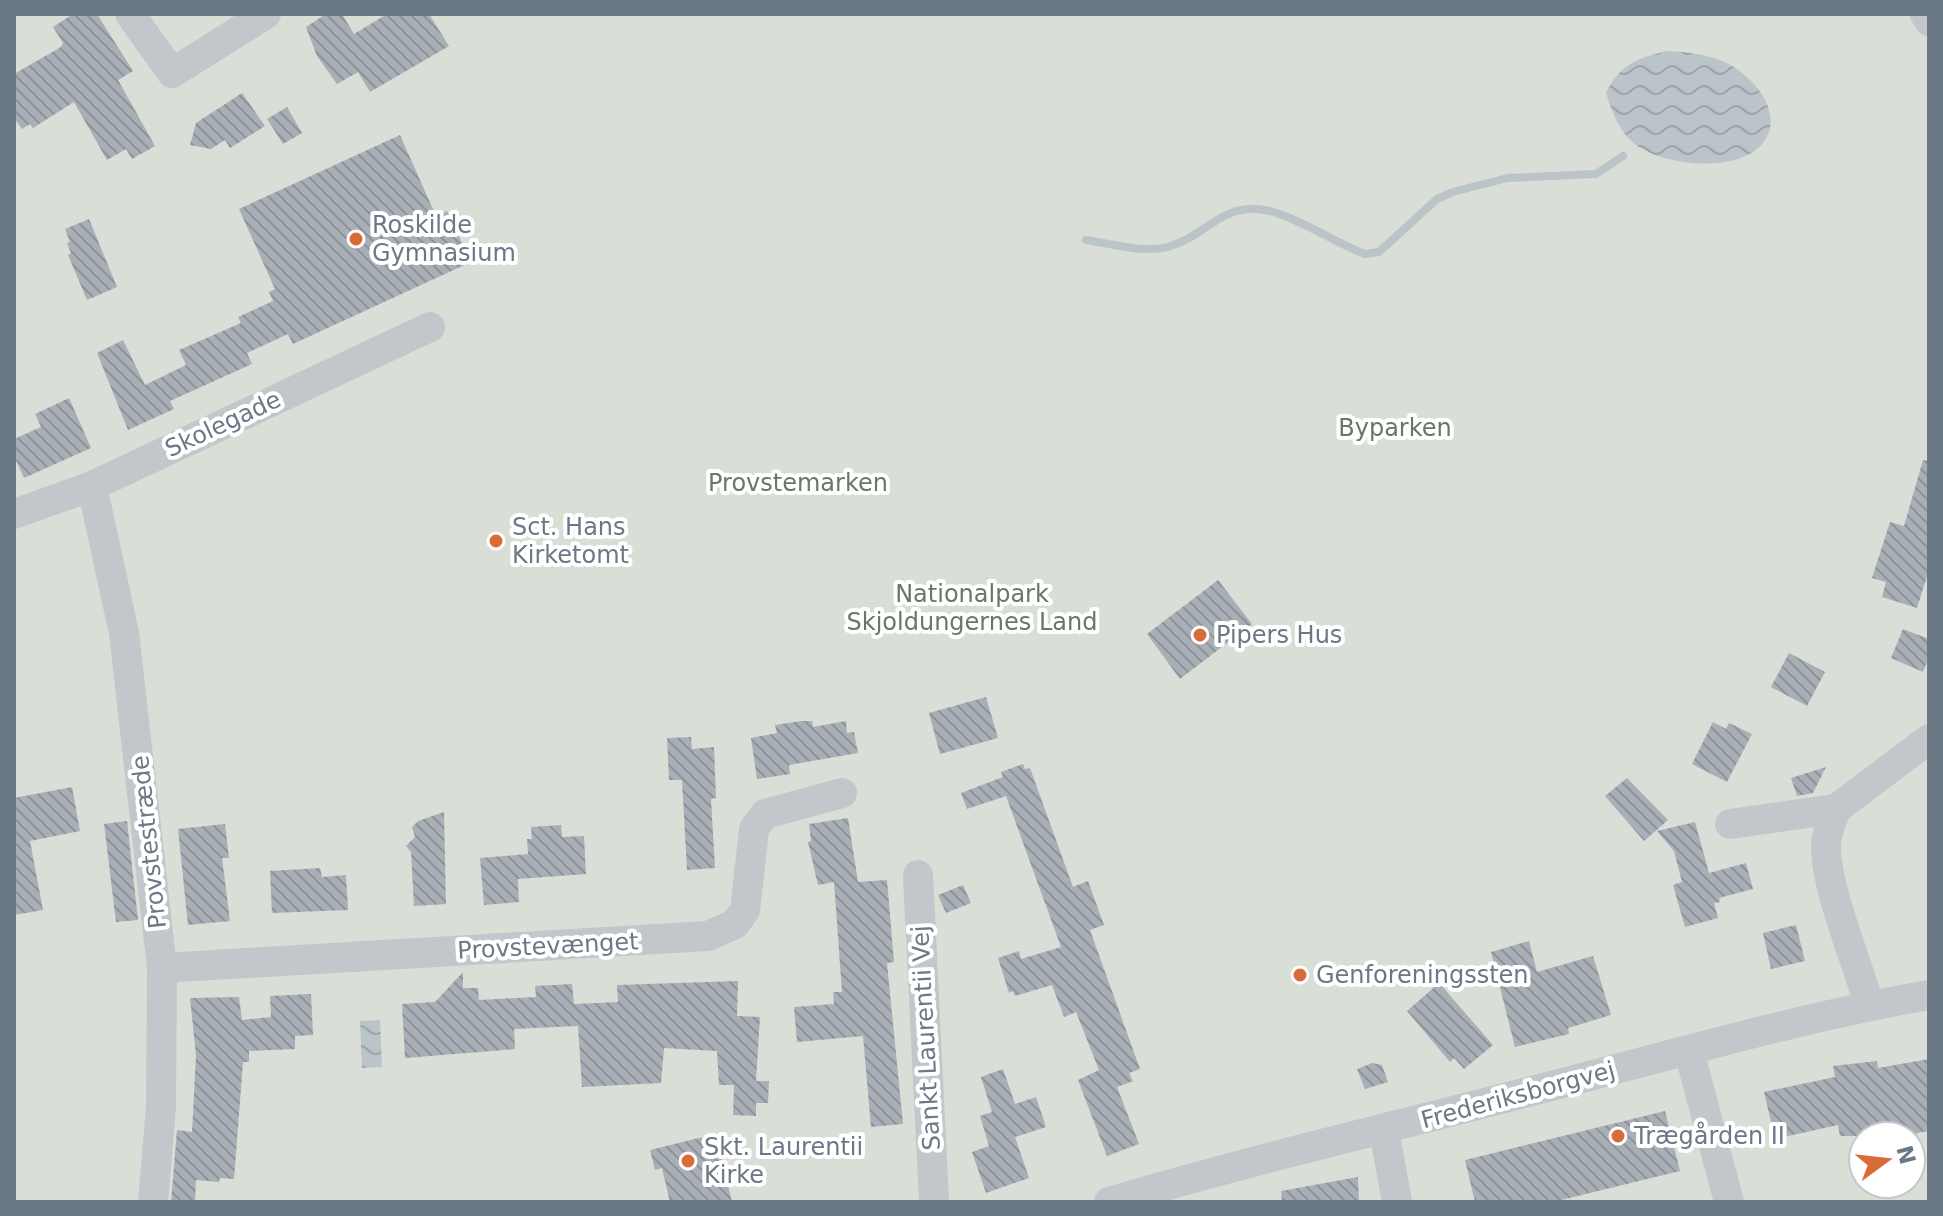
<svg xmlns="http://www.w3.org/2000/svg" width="1943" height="1216" viewBox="0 0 1943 1216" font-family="'DejaVu Sans',sans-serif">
<defs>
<pattern id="water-waves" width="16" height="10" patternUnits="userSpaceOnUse" patternTransform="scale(2)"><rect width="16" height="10" fill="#bbc4c9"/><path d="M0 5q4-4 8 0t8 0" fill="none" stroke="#9ca4a9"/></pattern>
<pattern id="building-back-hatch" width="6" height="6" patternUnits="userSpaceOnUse" patternTransform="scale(2)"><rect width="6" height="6" fill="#a9afb6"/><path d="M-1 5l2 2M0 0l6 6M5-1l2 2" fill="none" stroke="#8e939a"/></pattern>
</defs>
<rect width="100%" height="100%" fill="#f9f9f7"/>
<path fill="#d9ded7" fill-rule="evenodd" d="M 14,14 L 1929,14 L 1929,1202 L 14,1202 ZM 1863,1136 L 1911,1136 L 1911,1184 L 1863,1184 Z"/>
<path fill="url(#water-waves)" d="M 1668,51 C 1686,52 1705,54 1722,61 C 1750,72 1787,112 1763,143 C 1739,174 1664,166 1636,145 C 1619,132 1612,112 1606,93 C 1619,65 1639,57 1668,51 Z
M 380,1020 L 382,1067 L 362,1068 L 360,1021 Z"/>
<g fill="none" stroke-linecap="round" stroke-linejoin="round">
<path stroke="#bbc4c9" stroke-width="8" d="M 1086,240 C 1114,244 1144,254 1171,246 C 1207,235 1221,203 1264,210 C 1292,214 1337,244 1365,254 L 1379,252 L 1437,199 L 1453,192 L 1507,178 L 1596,174 L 1623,156"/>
</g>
<path fill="url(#building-back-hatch)" d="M 73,14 L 97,14 L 133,71 L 118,80 L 155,146 L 132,159 L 126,149 L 107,160 L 74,102 L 33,128 L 30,124 L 22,129 L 14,118 L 14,74 L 61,47 L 63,43 L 53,27 Z
M 326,14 L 342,14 L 354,34 L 387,14 L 429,14 L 449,46 L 370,92 L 358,72 L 337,84 L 317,56 L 306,27 Z
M 242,93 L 265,126 L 230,148 L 225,140 L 211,149 L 190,145 L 196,123 Z
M 287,107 L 302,133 L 283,144 L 267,119 Z
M 400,135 L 436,216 L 447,211 L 471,262 L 293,344 L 288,334 L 247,353 L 252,364 L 170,401 L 174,409 L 128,430 L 97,353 L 123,340 L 145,385 L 186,365 L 179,350 L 241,323 L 238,317 L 273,301 L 269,292 L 275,289 L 239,209 Z
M 89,219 L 117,287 L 87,300 L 68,255 L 71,253 L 67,243 L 70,242 L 65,229 Z
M 69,398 L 91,448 L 24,478 L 14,456 L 14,439 L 41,427 L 35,414 Z
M 1923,460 L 1929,461 L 1929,570 L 1917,608 L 1882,597 L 1886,582 L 1872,578 L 1890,522 L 1904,526 Z
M 1218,580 L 1252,624 L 1180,679 L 1147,634 Z
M 1903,629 L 1929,639 L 1929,657 L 1923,672 L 1891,658 Z
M 1789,653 L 1825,672 L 1807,706 L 1771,687 Z
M 986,697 L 998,738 L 940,754 L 929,713 Z
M 801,721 L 812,721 L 813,727 L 846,721 L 847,733 L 854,732 L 858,753 L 789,765 L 790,774 L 757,779 L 751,738 L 777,733 L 775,725 Z
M 1713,722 L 1726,729 L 1729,723 L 1752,734 L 1727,782 L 1692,764 Z
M 691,737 L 692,749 L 714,747 L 716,798 L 711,799 L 715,868 L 687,870 L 682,780 L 669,780 L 667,738 Z
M 1023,764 L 1025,769 L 1030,768 L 1073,887 L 1088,881 L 1104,925 L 1090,930 L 1140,1069 L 1129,1073 L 1133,1081 L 1117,1087 L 1139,1144 L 1107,1156 L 1078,1080 L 1099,1070 L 1076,1012 L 1064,1017 L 1052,985 L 1015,996 L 1013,991 L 1009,993 L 998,958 L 1019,951 L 1021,959 L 1061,947 L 1006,796 L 967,809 L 961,793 L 1003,777 L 1001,772 Z
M 1826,767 L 1813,793 L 1797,796 L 1791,778 Z
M 1627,778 L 1668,820 L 1644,841 L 1605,796 Z
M 72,787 L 80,831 L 30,841 L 43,910 L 14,915 L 14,798 Z
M 444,812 L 446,904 L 414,906 L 411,852 L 406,846 L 415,837 L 412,827 L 418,821 Z
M 848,818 L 858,882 L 887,880 L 894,962 L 887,963 L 903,1124 L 871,1127 L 863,1036 L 797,1042 L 794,1007 L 834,1004 L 833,992 L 842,992 L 834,882 L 818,885 L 808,842 L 811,841 L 809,824 Z
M 127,821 L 138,920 L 116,922 L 104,824 Z
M 1695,822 L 1709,873 L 1746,863 L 1753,889 L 1719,898 L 1720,902 L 1714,903 L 1718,918 L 1685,927 L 1673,885 L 1682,882 L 1674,851 L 1657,831 Z
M 225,824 L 229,858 L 222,858 L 230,921 L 188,925 L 178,829 Z
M 561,825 L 562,837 L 584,836 L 586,874 L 518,879 L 519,902 L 484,905 L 480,858 L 528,854 L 527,839 L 532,839 L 531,827 Z
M 320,868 L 322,877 L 346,875 L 348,910 L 272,913 L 270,871 Z
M 963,885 L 971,903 L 946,913 L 938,895 Z
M 1796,925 L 1805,961 L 1771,969 L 1763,933 Z
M 1529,941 L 1537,972 L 1593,956 L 1611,1015 L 1568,1028 L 1569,1034 L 1515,1047 L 1491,952 Z
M 463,972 L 463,988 L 478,988 L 479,1000 L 536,997 L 535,986 L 572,984 L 574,1004 L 618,1002 L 617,985 L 738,981 L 737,1016 L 760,1017 L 756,1081 L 769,1081 L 768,1103 L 756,1103 L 756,1116 L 733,1115 L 734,1085 L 719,1085 L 717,1051 L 664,1048 L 661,1083 L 582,1087 L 578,1026 L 514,1029 L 515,1049 L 405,1058 L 402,1004 L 435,1002 Z
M 1439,983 L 1493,1045 L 1464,1069 L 1454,1058 L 1450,1062 L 1407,1011 Z
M 311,994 L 313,1035 L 295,1036 L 295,1049 L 249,1051 L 249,1062 L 243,1062 L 234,1179 L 220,1178 L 219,1182 L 196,1180 L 195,1202 L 171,1202 L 177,1130 L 192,1132 L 196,1055 L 190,998 L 239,997 L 242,1020 L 271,1017 L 270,996 Z
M 1929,1059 L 1929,1131 L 1917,1133 L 1917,1136 L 1840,1136 L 1838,1125 L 1775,1139 L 1764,1092 L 1835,1077 L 1833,1066 L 1877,1061 L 1878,1068 Z
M 1372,1063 L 1382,1065 L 1388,1082 L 1365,1089 L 1357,1069 Z
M 1003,1069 L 1015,1104 L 1036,1097 L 1046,1127 L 1015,1137 L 1029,1178 L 986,1193 L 972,1152 L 989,1146 L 980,1116 L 992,1112 L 981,1077 Z
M 1665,1111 L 1680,1171 L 1553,1202 L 1475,1202 L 1465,1160 Z
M 723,1132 L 728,1152 L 721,1155 L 732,1202 L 670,1202 L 662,1168 L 655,1170 L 650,1150 Z
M 1358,1177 L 1359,1202 L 1282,1202 L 1281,1191 Z"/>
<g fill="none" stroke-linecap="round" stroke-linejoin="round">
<path stroke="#c3c6ca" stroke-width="30" d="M 130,14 L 172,73 L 266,14
M 1925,14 L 1929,21
M 92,486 L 124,633 L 162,968 L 161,1108 L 153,1202
M 14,514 L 92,486 L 430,327
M 1730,824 L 1836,809
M 918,875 L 934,1202
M 162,968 L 708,936 L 735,924 L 745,910 L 754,829 L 765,814 L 842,793
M 1869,1005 C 1857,961 1826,890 1826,846 C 1826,834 1832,821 1836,809 L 1929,739
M 1689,1051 L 1729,1202
M 1384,1130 L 1397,1202
M 1109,1202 C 1250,1160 1393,1127 1536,1090 C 1666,1057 1796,1018 1929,995"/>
</g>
<g fill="#d76b3a" stroke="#fff" stroke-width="3">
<circle cx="356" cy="239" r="8"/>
<circle cx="496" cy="541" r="8"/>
<circle cx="1200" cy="635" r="8"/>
<circle cx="1300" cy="975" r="8"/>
<circle cx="1618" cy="1136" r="8"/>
<circle cx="688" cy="1161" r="8"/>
</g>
<g text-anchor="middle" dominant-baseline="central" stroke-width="8" stroke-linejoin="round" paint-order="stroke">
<g font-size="24" fill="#6b7886" stroke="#fff" text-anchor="start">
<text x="372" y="225">Roskilde<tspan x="372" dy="28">Gymnasium</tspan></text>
<text x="512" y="527">Sct. Hans<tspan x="512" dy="28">Kirketomt</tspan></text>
<text x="1216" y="635">Pipers Hus</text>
<text x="1316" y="975">Genforeningssten</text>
<text x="1634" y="1136">Trægården II</text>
<text x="704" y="1147">Skt. Laurentii<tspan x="704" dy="28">Kirke</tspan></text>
</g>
<g font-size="24" fill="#6b7886" stroke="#fff">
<text transform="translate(223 424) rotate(-25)">Skolegade</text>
<text transform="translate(149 842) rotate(-96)">Provstestræde</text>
<text transform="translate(548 946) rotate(-3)">Provstevænget</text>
<text transform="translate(926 1038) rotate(-93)">Sankt Laurentii Vej</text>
<text transform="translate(1518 1095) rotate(-15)">Frederiksborgvej</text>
</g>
<g font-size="24" fill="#677965" stroke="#fff">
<text x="1395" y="428">Byparken</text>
<text x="798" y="483">Provstemarken</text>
<text x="972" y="594">Nationalpark<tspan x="972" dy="28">Skjoldungernes Land</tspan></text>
</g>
</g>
<rect width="1943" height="1216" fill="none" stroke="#6b7886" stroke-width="32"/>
<g transform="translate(1887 1160) rotate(75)"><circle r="38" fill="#ffffff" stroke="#c4c9cf" stroke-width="2"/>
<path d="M0-6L14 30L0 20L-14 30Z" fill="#d76b3a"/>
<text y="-12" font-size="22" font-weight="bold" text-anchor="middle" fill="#6b7886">N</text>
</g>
</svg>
